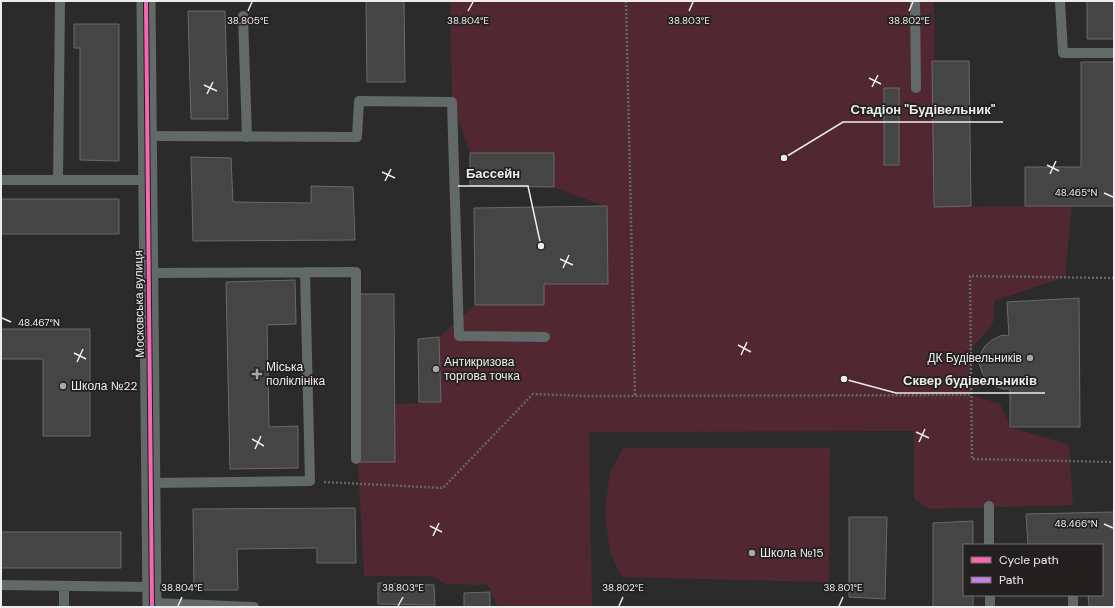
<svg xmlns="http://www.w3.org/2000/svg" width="1115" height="608" viewBox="0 0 1115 608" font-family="'DM Sans',sans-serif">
<rect width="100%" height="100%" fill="#2c2b2b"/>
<path fill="#512831" d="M 450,1 L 934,1 L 935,207 L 1072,206 L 1065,277 L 994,301 L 993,324 L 971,349 L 971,395 L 1000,404 L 1010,427 L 1069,445 L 1073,505 L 929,509 L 914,499 L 914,431 L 589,432 L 592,606 L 498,607 L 488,585 L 445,584 L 433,576 L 364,576 L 358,462 L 395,462 L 395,404 L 441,402 L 439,337 L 475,305 L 544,305 L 544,284 L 607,284 L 607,207 L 554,187 L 554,154 L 470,153 L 452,102 Z
M 623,448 L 830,448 L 829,582 L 622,577 L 610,553 L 605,513 L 610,472 Z"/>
<path fill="#464545" stroke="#6b6969" d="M 366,1 L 404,1 L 405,82 L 367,82 Z
M 1087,1 L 1114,1 L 1114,39 L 1087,39 Z
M 188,11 L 225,11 L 228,119 L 191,119 Z
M 74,24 L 119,24 L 119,161 L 80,160 L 80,48 L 74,48 Z
M 932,61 L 969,61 L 971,206 L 934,207 Z
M 1081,62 L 1114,62 L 1114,206 L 1025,206 L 1025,167 L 1081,167 Z
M 884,88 L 899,88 L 899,165 L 884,165 Z
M 470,153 L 554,153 L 554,187 L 470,186 Z
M 191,157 L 231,158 L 233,202 L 311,203 L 311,186 L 353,187 L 355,240 L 193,241 Z
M 1,199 L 119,199 L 119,234 L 1,234 Z
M 607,206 L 608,284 L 544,284 L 544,305 L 475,305 L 474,208 Z
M 295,280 L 296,324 L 267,325 L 269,427 L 298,426 L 298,468 L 230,469 L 226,282 Z
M 357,294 L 394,294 L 395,462 L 358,462 Z
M 1079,298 L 1080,427 L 1010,427 L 1010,389 L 1003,389 L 995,386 L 987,381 L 982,372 L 979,363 L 981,353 L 985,346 L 992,340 L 1002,335 L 1009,336 L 1007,302 Z
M 1,329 L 90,329 L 90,436 L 43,436 L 43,359 L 1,359 Z
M 439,337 L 441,402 L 419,402 L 418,339 Z
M 355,508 L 356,563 L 317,563 L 317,548 L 237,549 L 238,590 L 194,590 L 193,509 Z
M 1114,512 L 1114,607 L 1089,607 L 1088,595 L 1102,595 L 1102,545 L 1028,545 L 1026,514 Z
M 849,517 L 887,517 L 885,599 L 849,597 Z
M 973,521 L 973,545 L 964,545 L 964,595 L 973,595 L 973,607 L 933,607 L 933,523 Z
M 1,532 L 121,532 L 121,568 L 1,568 Z
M 378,583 L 434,585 L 435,605 L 378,604 Z
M 490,592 L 490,607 L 464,607 L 464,593 Z"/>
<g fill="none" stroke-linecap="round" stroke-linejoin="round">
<path stroke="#626666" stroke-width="2.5" stroke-dasharray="2 2" stroke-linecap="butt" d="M 626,1 L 635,396
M 1114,278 L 970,276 L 972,459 L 1114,462
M 324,482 L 443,488 L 533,394 L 584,396 L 971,395"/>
<path stroke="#616a68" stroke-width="10" d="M 915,1 L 916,88
M 1060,1 L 1063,53 L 1114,53
M 243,16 L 247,137
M 147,136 L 357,137 L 359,101 L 452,102 L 459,336 L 545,337
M 1,180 L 148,180
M 58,180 L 60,1
M 148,273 L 356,272 L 356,459
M 150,483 L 310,481 L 305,272
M 989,506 L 989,545
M 1,585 L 151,587
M 64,586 L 64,607
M 990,595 L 990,607
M 152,603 L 254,607
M 1073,607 L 1073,595"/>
<path stroke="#616a68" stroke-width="19" d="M 146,1 L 152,607"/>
<path stroke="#c483df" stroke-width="3" stroke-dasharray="6 3" stroke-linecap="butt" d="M 242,607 L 243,607"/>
<defs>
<path id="cycleway" d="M 146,1 L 152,607"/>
</defs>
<use href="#cycleway" stroke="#232020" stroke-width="6"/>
<use href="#cycleway" stroke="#f766af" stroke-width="4"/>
</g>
<path fill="none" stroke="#edebec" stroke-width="1.5" d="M 248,11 L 252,2M 468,11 L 473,2M 689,11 L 693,2M 909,11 L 913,2M 869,78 L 881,84M 204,85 L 217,91M 872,87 L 878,75M 207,94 L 213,82M 1047,165 L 1059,171M 382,172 L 395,178M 1050,174 L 1056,161M 385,181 L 391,169M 1104,193 L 1113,197M 560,259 L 573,265M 563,268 L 569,255M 2,318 L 11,322M 738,345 L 751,352M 74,353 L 86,359M 741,355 L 747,342M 77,362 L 83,349M 916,432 L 929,438M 252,439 L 264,446M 919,442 L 925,429M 255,449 L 261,436M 1104,524 L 1113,528M 430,526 L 442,532M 433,536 L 439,523M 178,606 L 182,597M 398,606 L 403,597M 619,606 L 623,597M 839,606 L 843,597"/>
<g fill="#a9a8a8" stroke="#232020" stroke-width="1.5">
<circle cx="1030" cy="358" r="4"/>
<circle cx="436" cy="369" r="4"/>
<path d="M255 368h4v4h4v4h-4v4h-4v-4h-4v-4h4z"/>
<circle cx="63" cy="386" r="4"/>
<circle cx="752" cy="553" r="4"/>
</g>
<g text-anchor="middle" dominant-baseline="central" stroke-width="3.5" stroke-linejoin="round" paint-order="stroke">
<g font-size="12" fill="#edebec" stroke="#232020">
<text transform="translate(139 304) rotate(-91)">Московська вулиця</text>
</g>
<g font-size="12" fill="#edebec" stroke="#232020" text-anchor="start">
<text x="1022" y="358" text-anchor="end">ДК Будівельників</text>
<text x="444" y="362">Антикризова<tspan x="444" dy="14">торгова точка</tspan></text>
<text x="266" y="367">Міська<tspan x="266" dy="14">поліклініка</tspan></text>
<text x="71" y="386">Школа №22</text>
<text x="760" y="553">Школа №15</text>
</g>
</g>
<g font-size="10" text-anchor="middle" fill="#edebec" stroke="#232020" stroke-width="3.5" stroke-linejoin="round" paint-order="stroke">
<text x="248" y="24">38.805°E</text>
<text x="468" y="24">38.804°E</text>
<text x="689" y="24">38.803°E</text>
<text x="909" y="24">38.802°E</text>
<text x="1076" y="196">48.465°N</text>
<text x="39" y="326">48.467°N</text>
<text x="1076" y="527">48.466°N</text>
<text x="182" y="591">38.804°E</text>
<text x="403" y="591">38.803°E</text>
<text x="623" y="591">38.802°E</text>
<text x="843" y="591">38.801°E</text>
</g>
<path fill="none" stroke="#edebec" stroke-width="1.5" d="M784 158L843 122H1003M541 246L528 186H458M844 379L896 393H1045"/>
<g fill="#edebec" stroke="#232020" stroke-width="1.5">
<circle cx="784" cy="158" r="4"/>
<circle cx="541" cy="246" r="4"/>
<circle cx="844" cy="379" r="4"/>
</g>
<g font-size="13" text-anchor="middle" font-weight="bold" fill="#edebec" stroke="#232020" stroke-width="3.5" stroke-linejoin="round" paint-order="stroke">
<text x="923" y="114">Стадіон "Будівельник"</text>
<text x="493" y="178">Бассейн</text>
<text x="970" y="385">Сквер будівельників</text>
</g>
<rect width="1115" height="608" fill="none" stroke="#edebec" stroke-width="4"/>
<rect x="963" y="544" width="140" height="52" fill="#232020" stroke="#747172"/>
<rect x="971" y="557" width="20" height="6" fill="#f766af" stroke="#747172"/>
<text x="999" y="564" font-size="12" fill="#edebec">Cycle path</text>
<rect x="971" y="577" width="20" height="6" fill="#c483df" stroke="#747172"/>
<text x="999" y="584" font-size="12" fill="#edebec">Path</text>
</svg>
